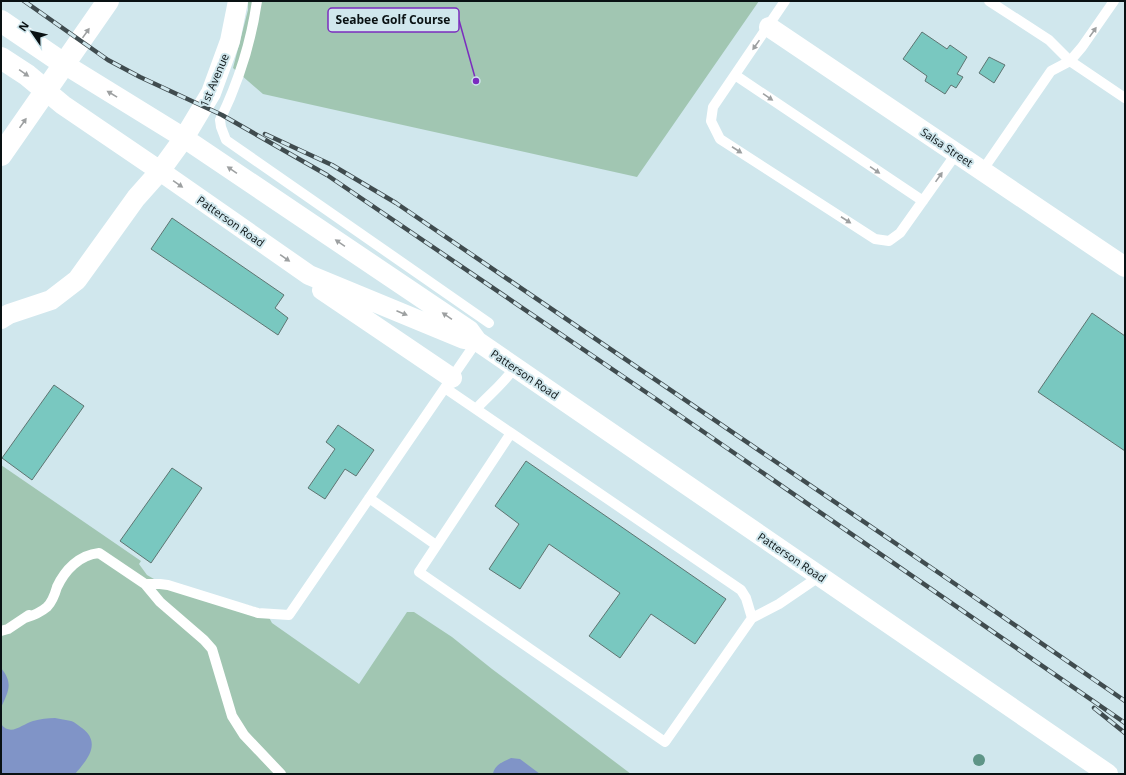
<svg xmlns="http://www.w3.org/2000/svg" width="1126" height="775" viewBox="0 0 1126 775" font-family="'Open Sans',sans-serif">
<rect width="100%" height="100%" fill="#d0e7ed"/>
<path fill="#a1c6b2" d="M 248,1 L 759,1 L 637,177 L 263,94 L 233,68 L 248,10 Z
M 1,465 L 141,561 L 139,564 L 147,575 L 154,579 L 265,610 L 272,623 L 359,684 L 407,612 L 414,612 L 452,637 L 492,669 L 631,774 L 1,774 Z"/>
<path fill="#8094c7" d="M 1,668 C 14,684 8,691 1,708 Z
M 55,718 C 60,719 66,720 71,721 C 75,722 79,726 82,728 C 102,743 87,760 75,774 L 1,774 L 1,724 C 11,737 22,724 33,721 C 40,719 48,718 55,718 Z
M 511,758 L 520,759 L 540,774 L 493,774 C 494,765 504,761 511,758 Z"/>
<path fill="#79c8c0" stroke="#5e7471" d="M 922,32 L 947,49 L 950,45 L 967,57 L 957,74 L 963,77 L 956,88 L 951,85 L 945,94 L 925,81 L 927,76 L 903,59 Z
M 989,57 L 1005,65 L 994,83 L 979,73 Z
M 172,218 L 284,295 L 275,308 L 288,318 L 278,335 L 151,249 Z
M 1092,313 L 1125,336 L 1125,451 L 1038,392 Z
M 54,385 L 84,406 L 32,480 L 2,458 Z
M 338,425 L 374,450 L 356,476 L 345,469 L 325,499 L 308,488 L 335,449 L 326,442 Z
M 526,461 L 726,599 L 695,644 L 651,614 L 620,658 L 589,636 L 620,593 L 549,544 L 520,589 L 489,569 L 519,524 L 495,506 Z
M 172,468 L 202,488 L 151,563 L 120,541 Z"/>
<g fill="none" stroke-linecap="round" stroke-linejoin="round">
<path stroke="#fff" stroke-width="10" d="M 257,1 C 251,43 239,81 220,120 L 221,127 L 226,140 L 489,323
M 785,1 L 713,107 L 711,121 L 720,139 L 875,239 L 889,241 L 900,233 L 956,154
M 989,1 L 1049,40 L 1070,61 L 1082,47 L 1114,1
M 735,75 L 923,201
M 982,171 L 1051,71 L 1070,61 L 1125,98
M 445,388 L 511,433 L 419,572 L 665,742 L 752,618 L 779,604 L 820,576
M 476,409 C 489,395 504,383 515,367
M 511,433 L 741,590 L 746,598 L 752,618
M 369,498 L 436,545
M 145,584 L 160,602 L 204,640 L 212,649 L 232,716 L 244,735 L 281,774
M 25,618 C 32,616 41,612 47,607 C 52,602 55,594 57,587 C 65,570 79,555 99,553 L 145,584 L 160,584 L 168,585 L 258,613 L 289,615 L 477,341
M 1,631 L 8,629 L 29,615"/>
<path stroke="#fff" stroke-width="20" d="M 769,27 L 1125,267
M 64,64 L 184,138 L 469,330 L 477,341 L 1108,774
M 45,90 L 63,105 L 160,171 L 309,275 L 464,339 L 470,340
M 322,290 L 452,378
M 1,319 L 9,314 L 51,300 L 77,280 L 136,198 L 160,171 L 184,138 L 211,93 L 230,41 L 238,1"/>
<path stroke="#fff" stroke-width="22" d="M 1,21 L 64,64
M 1,58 L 27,75 L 45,90"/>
<path stroke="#fff" stroke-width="22" d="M 1,155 L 108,1"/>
<defs>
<path id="rail" d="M 24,1 L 108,60 L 140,77 L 222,115 L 327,175 L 656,399 L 1125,723
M 265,134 L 332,165 L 396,203 L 964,590 L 1125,701
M 1094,708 L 1125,733"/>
</defs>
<use href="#rail" stroke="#404c4f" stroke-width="4.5"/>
<use href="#rail" stroke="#d0e7ed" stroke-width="3" stroke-dasharray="9" stroke-linecap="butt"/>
</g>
<circle fill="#5e9587" cx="979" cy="760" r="6"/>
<defs><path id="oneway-solid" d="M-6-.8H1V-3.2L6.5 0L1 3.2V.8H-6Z"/></defs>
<g fill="#9da0a1">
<use href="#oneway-solid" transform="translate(1093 32) rotate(-55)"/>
<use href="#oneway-solid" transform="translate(86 33) rotate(-55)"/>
<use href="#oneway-solid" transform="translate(756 45) rotate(125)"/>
<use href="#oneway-solid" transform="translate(24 73) rotate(35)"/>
<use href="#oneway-solid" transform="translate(112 94) rotate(-149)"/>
<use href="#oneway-solid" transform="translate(768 97) rotate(34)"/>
<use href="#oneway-solid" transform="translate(23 123) rotate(-55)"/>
<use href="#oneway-solid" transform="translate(737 150) rotate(33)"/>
<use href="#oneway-solid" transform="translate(232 170) rotate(-146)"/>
<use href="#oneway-solid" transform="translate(875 170) rotate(34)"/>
<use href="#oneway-solid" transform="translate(939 177) rotate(-55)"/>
<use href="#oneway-solid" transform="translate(178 184) rotate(35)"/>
<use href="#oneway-solid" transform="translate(846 220) rotate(33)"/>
<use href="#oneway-solid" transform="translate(340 243) rotate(-146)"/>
<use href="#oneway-solid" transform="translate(285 258) rotate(35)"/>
<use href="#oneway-solid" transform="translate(402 313) rotate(23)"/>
<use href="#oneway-solid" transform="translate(447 316) rotate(-146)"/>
</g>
<g text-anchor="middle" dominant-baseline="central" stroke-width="4" stroke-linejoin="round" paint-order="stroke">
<g font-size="11" fill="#091113" stroke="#d0e7ed">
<text transform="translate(214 80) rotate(-67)">1st Avenue</text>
<text transform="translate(947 147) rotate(34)">Salsa Street</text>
<text transform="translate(231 221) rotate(35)">Patterson Road</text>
<text transform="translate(525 374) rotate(34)">Patterson Road</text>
<text transform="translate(792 557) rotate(34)">Patterson Road</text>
</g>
</g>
<path fill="none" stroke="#7b2cbf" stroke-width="1.5" d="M476 81L459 20"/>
<circle fill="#7b2cbf" stroke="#d0e7ed" stroke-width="1.5" cx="476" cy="81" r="4"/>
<rect fill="#d0e7ed" stroke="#7b2cbf" stroke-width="1.5" x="328" y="8" width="131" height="24" rx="4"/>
<g font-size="12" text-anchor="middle" font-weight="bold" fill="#091113">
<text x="393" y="24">Seabee Golf Course</text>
</g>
<rect width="1126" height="775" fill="none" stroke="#091113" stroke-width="4"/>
<g transform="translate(32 32) rotate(304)" stroke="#d0e7ed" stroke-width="3" paint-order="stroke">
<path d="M0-3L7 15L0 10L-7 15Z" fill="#091113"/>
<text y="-6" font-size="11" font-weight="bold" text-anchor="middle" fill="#091113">N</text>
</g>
</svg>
